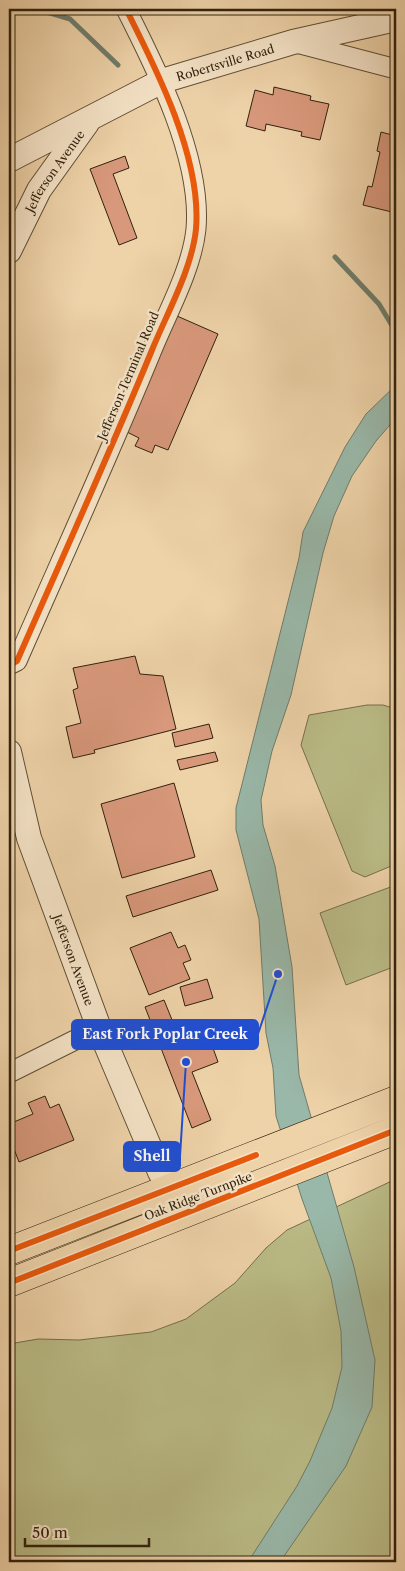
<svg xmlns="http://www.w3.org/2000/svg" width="405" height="1571" viewBox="0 0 405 1571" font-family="'Libre Caslon Text',serif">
<rect width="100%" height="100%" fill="#eed2a8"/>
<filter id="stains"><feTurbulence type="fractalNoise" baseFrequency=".004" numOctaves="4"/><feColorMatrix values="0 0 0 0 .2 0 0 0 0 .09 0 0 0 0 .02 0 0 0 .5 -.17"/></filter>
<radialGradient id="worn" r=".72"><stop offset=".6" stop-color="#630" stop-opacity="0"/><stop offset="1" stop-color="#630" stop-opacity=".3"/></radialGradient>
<path fill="#babb86" stroke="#766e4a" d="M 367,705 L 383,705 L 396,709 L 396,864 L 365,877 L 352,871 L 301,745 L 309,715 Z
M 396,885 L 396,966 L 346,985 L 320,913 Z
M 396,1179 L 396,1562 L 9,1562 L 9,1344 L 38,1339 L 79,1340 L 151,1332 L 186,1319 L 235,1283 L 266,1248 L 287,1230 Z"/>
<path fill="#99b8a9" stroke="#6f7c6b" d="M 396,385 L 396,418 L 376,441 L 352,476 L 334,516 L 323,553 L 291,695 L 272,751 L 261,800 L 263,825 L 275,866 L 292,967 L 299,1075 L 354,1267 L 375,1360 L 372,1407 L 346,1466 L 280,1562 L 248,1562 L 297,1486 L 310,1461 L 332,1408 L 342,1367 L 341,1331 L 331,1278 L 302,1199 L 276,1116 L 273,1068 L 266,1033 L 259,919 L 236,830 L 236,808 L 299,558 L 303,532 L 345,447 L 366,414 Z"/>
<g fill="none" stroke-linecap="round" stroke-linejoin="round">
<path stroke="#6f7c6b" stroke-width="5" d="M 37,9 L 70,19 L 118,65
M 335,257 L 379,304 L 396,332"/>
</g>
<path fill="#d8987b" stroke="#31220e" d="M 274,87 L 311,96 L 310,100 L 329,104 L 320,140 L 301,136 L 302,132 L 266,124 L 265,131 L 246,126 L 255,90 L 273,95 Z
M 381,132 L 396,136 L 396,213 L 363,205 L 368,186 L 372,187 L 380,152 L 377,151 Z
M 125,156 L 129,168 L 113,174 L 137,238 L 119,245 L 90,169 Z
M 177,316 L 218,334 L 168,450 L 155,445 L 152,453 L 135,446 L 139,438 L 127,432 Z
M 135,656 L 140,674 L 163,676 L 176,729 L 94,750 L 95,753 L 73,758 L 66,727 L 81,723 L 73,690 L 78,688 L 73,668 Z
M 209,724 L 213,738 L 175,747 L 172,733 Z
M 215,752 L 218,761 L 180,770 L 177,760 Z
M 174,783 L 195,857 L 122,878 L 101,804 Z
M 211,870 L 218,890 L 133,917 L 126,896 Z
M 171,932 L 178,948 L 185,945 L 191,960 L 183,963 L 190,979 L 149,995 L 130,948 Z
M 207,979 L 213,998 L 185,1006 L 180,987 Z
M 164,1000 L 183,1047 L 209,1037 L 218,1062 L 192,1072 L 211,1120 L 192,1128 L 145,1007 Z
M 45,1096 L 50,1108 L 59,1104 L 74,1140 L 19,1162 L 9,1136 L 9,1124 L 33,1114 L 28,1103 Z"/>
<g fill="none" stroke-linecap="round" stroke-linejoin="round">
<defs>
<path id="minor" d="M 293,42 L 396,69
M 9,665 L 17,661 C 62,558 109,455 152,350 C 167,313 192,269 196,229 C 202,159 157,70 126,9
M 9,1073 L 99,1028"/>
<g id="tertiary">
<path id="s1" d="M 9,160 L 162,81 L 293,42 L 396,19"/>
<path id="s2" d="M 9,251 L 39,190 L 87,123"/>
<path id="s3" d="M 9,752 L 29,838 L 99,1028 L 160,1172 L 182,1214"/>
</g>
<path id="trunk" d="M 9,1251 L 396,1100
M 9,1283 L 396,1130"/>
</defs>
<use href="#minor" stroke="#604e34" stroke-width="21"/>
<use href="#tertiary" stroke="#604e34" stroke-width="26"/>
<use href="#trunk" stroke="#31220e" stroke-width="29"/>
<use href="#minor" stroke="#f4e2c6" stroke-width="19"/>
<use href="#tertiary" stroke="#f4e2c6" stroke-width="24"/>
<use href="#trunk" stroke="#eed2a8" stroke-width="28"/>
<defs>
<path id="cycleway" d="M 9,665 L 17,661 C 62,558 109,455 152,350 C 167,313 192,269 196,229 C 202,159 157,70 126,9
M 9,1251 L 256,1155
M 9,1283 L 396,1130"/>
</defs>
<use href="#cycleway" stroke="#f4e2c6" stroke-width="9"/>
<use href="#cycleway" stroke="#e8590c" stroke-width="6"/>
</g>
<g text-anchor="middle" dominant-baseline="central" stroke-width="5" stroke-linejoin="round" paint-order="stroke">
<g font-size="12" fill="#31220e" stroke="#f4e2c6">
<text stroke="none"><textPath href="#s1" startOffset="238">Robertsville Road</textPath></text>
<text stroke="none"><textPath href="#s2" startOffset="92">Jefferson Avenue</textPath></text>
<text transform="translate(128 376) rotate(-67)">Jefferson Terminal Road</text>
<text stroke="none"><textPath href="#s3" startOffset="218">Jefferson Avenue</textPath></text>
<text transform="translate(198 1196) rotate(-21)">Oak Ridge Turnpike</text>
</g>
</g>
<path fill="none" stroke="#1d4ed8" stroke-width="2" d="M278 974L258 1034M186 1062L180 1156"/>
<g fill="#1d4ed8" stroke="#f4e2c6" stroke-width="2">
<circle cx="278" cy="974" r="5"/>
<circle cx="186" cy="1062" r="5"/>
</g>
<g fill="#1d4ed8" stroke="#1d4ed8" stroke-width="2">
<rect x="72" y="1020" width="186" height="29" rx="5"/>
<rect x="124" y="1142" width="56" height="29" rx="5"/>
</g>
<g font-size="14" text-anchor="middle" font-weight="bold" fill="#fff">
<text x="165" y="1039">East Fork Poplar Creek</text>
<text x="152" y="1161">Shell</text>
</g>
<rect width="405" height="1571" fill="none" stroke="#eed2a8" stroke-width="30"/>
<rect x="10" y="10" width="385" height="1551" fill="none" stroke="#31220e" stroke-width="2.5"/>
<rect x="15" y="15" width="375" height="1541" fill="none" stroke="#31220e"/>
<path d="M25 1538v8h124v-8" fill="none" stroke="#31220e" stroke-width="2.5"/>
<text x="32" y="1538" font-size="15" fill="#31220e" stroke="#f4e2c6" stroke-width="4" paint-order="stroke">50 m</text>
<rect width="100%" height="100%" filter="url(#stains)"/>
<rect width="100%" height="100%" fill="url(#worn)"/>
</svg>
